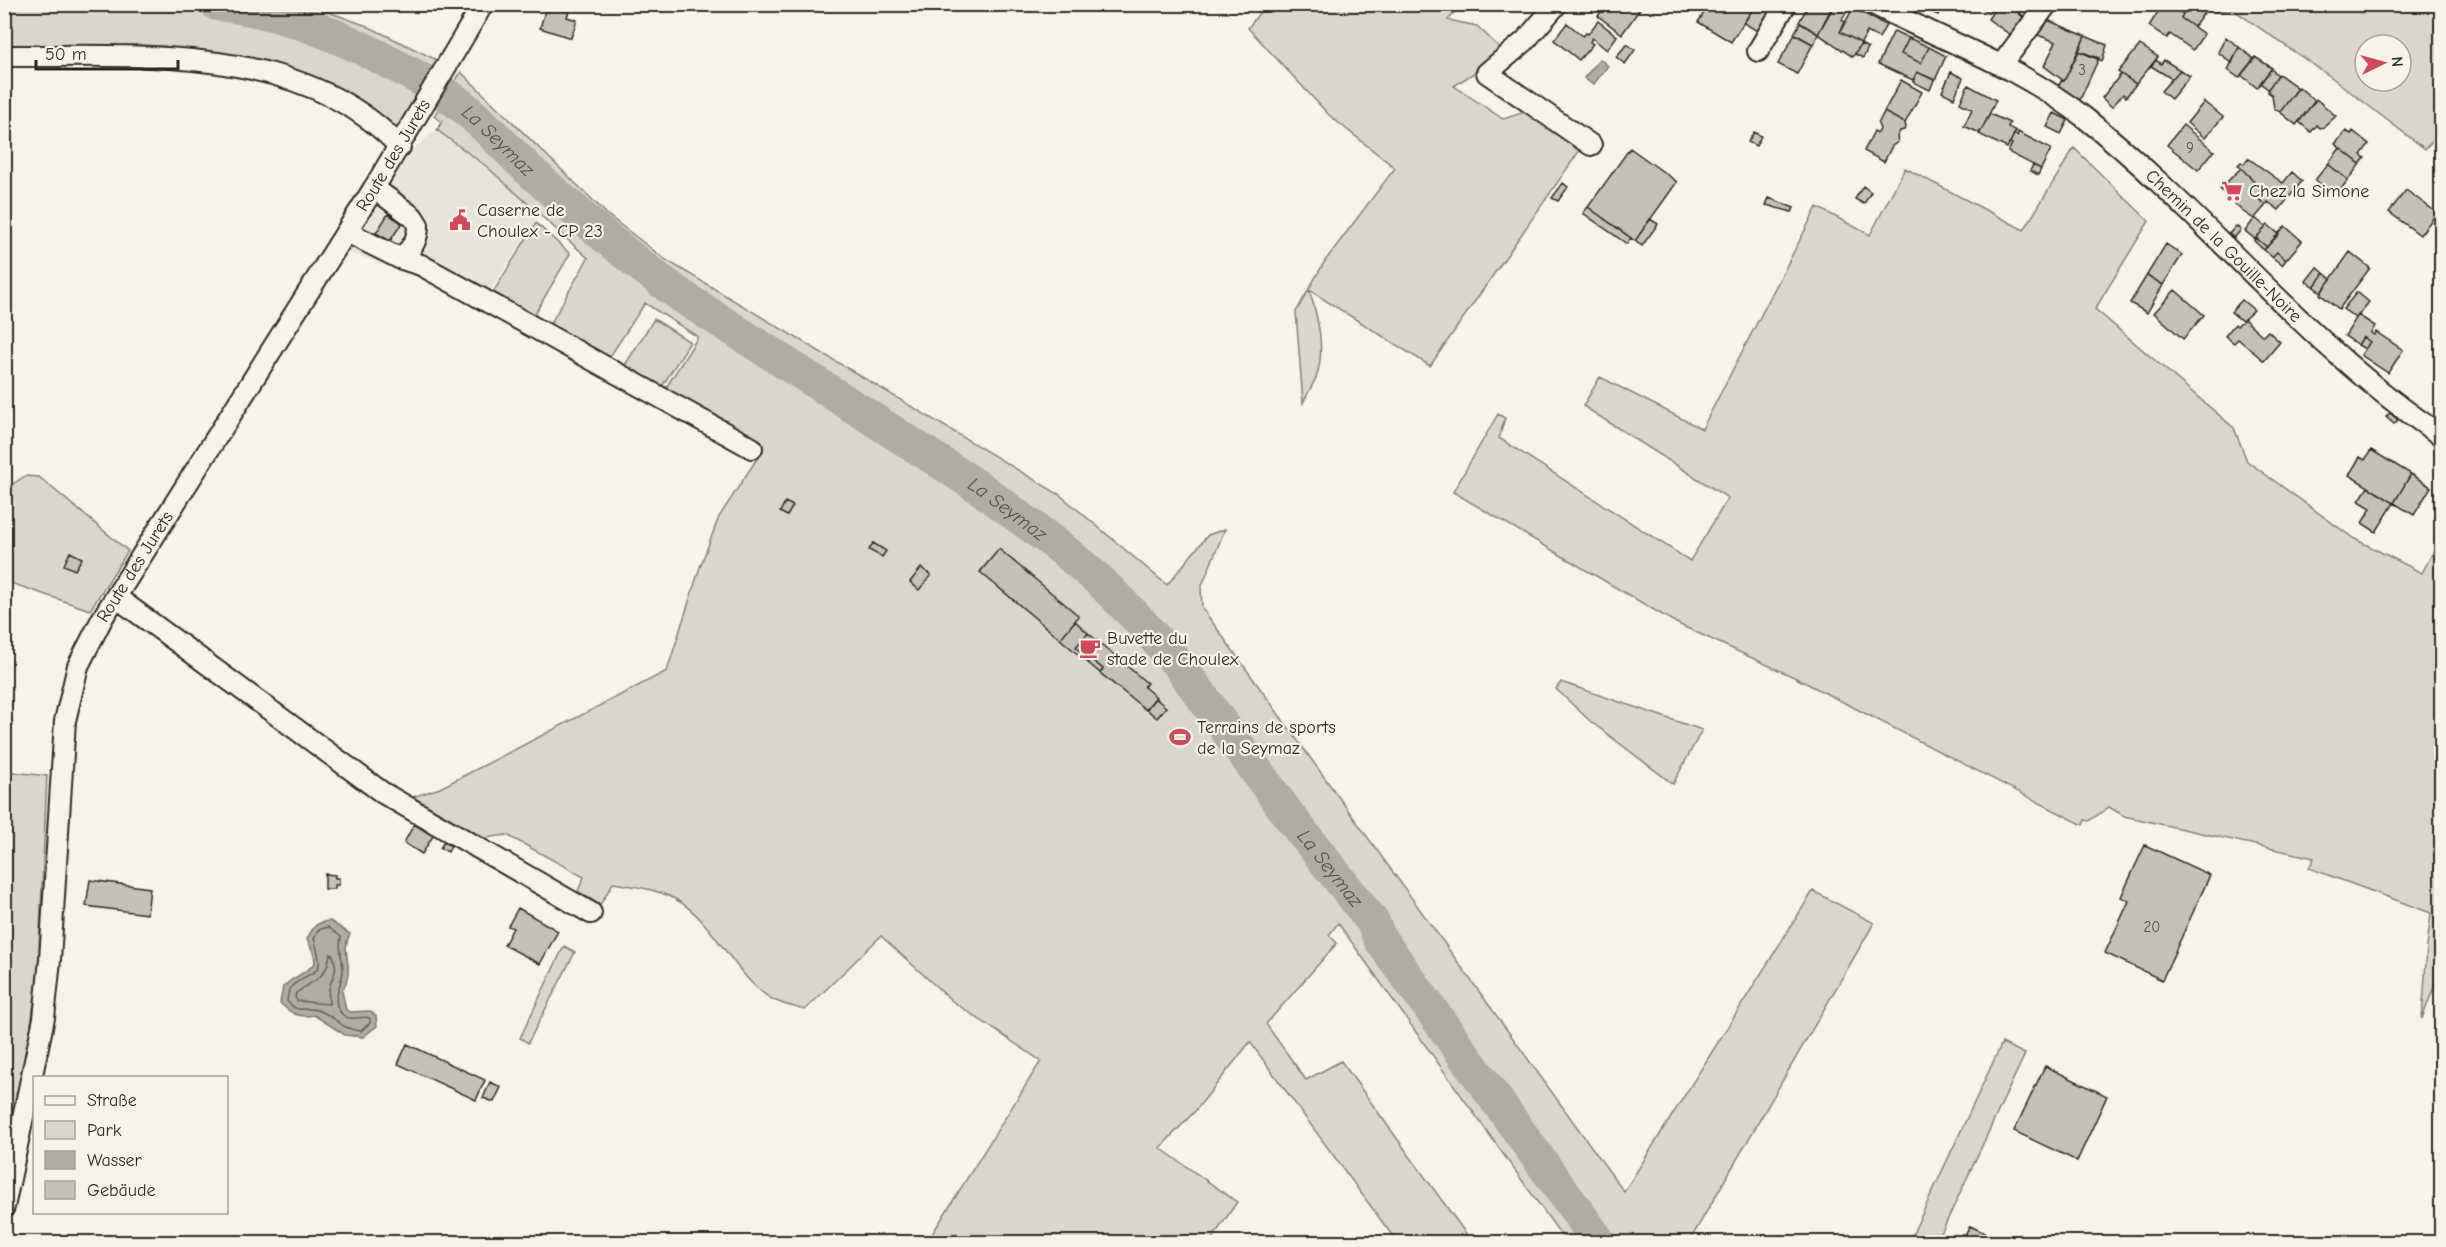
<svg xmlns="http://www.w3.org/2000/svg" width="2446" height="1247" viewBox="0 0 2446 1247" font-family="'Comic Neue',sans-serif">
<rect width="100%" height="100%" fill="#f7f3e8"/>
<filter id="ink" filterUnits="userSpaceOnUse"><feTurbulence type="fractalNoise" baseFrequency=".0167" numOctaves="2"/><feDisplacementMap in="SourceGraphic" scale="12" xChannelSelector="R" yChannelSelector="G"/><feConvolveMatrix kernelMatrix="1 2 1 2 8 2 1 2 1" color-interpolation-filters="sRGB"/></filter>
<g filter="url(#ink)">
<path fill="#e8e4da" d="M 437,130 L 486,166 L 540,215 L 489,292 L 434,283 L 347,252 L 409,152 Z"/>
<path fill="#dad6cc" stroke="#82807c" stroke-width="1.5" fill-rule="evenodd" d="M 4,5 L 309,5 L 367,26 L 437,60 L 409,112 L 400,147 L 307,86 L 175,59 L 165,46 L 123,45 L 110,57 L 4,54 Z
M 1265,5 L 1461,5 L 1448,20 L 1477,26 L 1500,48 L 1489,63 L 1454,86 L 1503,119 L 1531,110 L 1580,150 L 1430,366 L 1309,290 C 1318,317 1326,350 1316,378 C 1312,386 1307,395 1303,403 L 1296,312 L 1325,261 L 1395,168 L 1330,116 L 1248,28 Z
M 2204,5 L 2441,5 L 2441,132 L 2425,149 L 2331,77 L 2232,9 L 2215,12 ZM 2365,45 L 2401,45 L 2401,81 L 2365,81 Z
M 461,72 L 609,216 L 666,260 L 1060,495 L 1167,585 L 1208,535 L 1225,529 L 1201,588 L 1202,608 L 1624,1192 L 1813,891 L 1874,923 L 1689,1242 L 1566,1242 L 1338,923 L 1329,935 L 1337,943 L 1266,1024 L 1306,1080 L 1341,1061 L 1472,1242 L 1397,1242 L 1250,1042 L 1196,1110 L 1160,1148 L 1237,1202 L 1210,1242 L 927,1242 L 1041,1061 L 952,1001 L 881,936 L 805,1010 C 795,1007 784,1005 774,1000 C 735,980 715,920 675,899 C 656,889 634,886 613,883 L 600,905 L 578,891 L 584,877 L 507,835 L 484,838 L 413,797 L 440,788 L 667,671 L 700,567 L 719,517 L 758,457 L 657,402 L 698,337 L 645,303 L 607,361 L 548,328 L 588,258 L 486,166 L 437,130 L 442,122 L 434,116 Z
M 2074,148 L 2149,221 L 2095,309 L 2234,428 L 2247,461 L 2353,538 L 2422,573 L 2441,537 L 2442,965 L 2422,1019 L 2427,947 L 2431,913 L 2309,868 L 2314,858 L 2124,816 L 2109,807 L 2089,821 L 2085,820 L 2083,825 L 1794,677 L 1678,624 L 1453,492 L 1498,414 L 1505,418 L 1499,438 L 1690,561 L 1728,498 L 1583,406 L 1600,377 L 1702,429 L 1817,207 L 1870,235 L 1905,168 L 2024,230 Z
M 536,223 L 570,254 L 533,317 L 492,294 Z
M 654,319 L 690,342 L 661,388 L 623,368 Z
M 25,476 L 39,477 L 128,551 L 90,610 L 5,581 L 5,509 L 13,484 Z
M 1561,682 L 1702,730 L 1673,784 L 1590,721 L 1556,689 Z
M 5,771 L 47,776 L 38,973 L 28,1048 L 5,1149 Z
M 564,946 L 575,952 L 528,1043 L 520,1038 Z
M 2002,1043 L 2025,1054 L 1937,1242 L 1909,1242 Z"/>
<path fill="#afaca4" stroke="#7a7874" stroke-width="1.5" d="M 1600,59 L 1608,66 L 1593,85 L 1584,78 Z
M 330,921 L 350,934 C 339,953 357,966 342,991 L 346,1010 L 351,1012 L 370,1011 L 376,1016 L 377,1026 L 363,1037 L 345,1035 L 314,1015 C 299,1018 291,1014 280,1003 L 283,987 C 292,977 307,973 315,963 L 314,954 L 307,939 C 313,927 316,922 330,921 Z"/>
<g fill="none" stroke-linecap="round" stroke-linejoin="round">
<path stroke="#605f5b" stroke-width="1.5" d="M 328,927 L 341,937 C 338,949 343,959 343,970 C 343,984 328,1001 343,1015 C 351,1022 361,1015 370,1018 L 370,1023 L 361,1031 C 338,1029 336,1015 317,1010 C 303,1006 299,1015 287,1001 L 289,989 C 312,965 328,982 314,939 L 318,930 Z
M 330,954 L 333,955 C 339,976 332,973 329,989 C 328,994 329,1000 329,1004 L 297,1001 L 295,997 L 296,993 L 320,977 L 327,967 Z"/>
<path stroke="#afaca4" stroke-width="34" id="s1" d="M 217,4 C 282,10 344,37 400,68 C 424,81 449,94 469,112 C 490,130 508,150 528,169 C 579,215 630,260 686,299 L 980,488 L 1062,549 L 1100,581 L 1136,617 L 1179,665 L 1290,817 L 1373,922 L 1380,939 L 1599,1242"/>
</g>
<path fill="#c4c1b9" stroke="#2b2b2b" stroke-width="1.5" d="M 547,4 L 569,11 L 567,17 L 577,20 L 571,38 L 540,28 Z
M 1606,4 L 1633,4 L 1640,9 L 1622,34 L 1598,16 Z
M 1710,4 L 1756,4 L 1731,42 L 1698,22 Z
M 1756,4 L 1775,4 L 1762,34 L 1744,23 Z
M 1809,4 L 1824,4 L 1831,9 L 1818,34 L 1799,22 Z
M 1835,4 L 1850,6 L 1842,20 L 1845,22 L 1840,32 L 1861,43 L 1853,57 L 1818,34 Z
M 1912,4 L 1942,4 L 1938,15 Z
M 1977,4 L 1995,4 L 1989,13 Z
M 1998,4 L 2006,4 L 2026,18 L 2012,36 L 1988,19 Z
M 2025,4 L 2033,5 L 2025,18 L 2019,14 Z
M 2163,4 L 2169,4 L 2183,14 L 2181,18 L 2204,34 L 2193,50 L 2170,34 L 2167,38 L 2149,26 Z
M 2188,4 L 2204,13 L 2194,27 L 2181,18 Z
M 1853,8 L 1886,25 L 1879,38 L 1867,32 L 1861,43 L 1840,32 Z
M 2045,19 L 2085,36 L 2064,81 L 2044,66 L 2056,42 L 2035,34 Z
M 1598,21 L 1617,36 L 1607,50 L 1592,38 L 1590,42 L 1593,44 L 1579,60 L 1554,40 L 1567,23 L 1583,36 L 1586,33 L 1588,34 Z
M 1800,23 L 1818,34 L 1814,45 L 1794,34 Z
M 1894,31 L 1909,38 L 1901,54 L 1921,63 L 1929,47 L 1946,56 L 1935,80 L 1917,72 L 1913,80 L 1878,64 Z
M 1795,34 L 1813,44 L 1797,74 L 1778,64 Z
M 2085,36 L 2107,45 L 2102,61 L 2079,51 Z
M 2226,37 L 2239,47 L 2232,63 L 2218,52 Z
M 1909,38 L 1929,47 L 1921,63 L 1901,54 Z
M 1627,44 L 1635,50 L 1625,64 L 1616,57 Z
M 1861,44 L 1868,48 L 1863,58 L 1855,54 Z
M 2140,45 L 2158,57 L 2136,84 L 2118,72 Z
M 2239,47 L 2254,59 L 2239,78 L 2228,70 Z
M 2079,51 L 2099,58 L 2079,102 L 2058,86 L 2062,80 L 2064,81 Z
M 2255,57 L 2272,68 L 2257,88 L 2241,75 Z
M 2156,60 L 2161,64 L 2164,60 L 2180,70 L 2172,79 L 2151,66 Z
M 2271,69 L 2278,75 L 2268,89 L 2260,83 Z
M 2180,70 L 2190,76 L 2171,99 L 2161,91 Z
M 1917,72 L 1934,80 L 1930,90 L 1913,82 Z
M 1951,72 L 1963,78 L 1954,98 L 1942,92 Z
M 2121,74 L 2136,84 L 2126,97 L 2123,94 L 2112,107 L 2102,98 Z
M 2279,74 L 2298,88 L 2280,112 L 2274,108 L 2272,95 L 2268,92 L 2268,89 Z
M 1901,80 L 1922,92 L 1905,123 L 1884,112 Z
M 1968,85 L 1996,100 L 1980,133 L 1964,126 L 1972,109 L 1960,103 Z
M 2299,87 L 2315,101 L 2296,125 L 2280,112 Z
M 2316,99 L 2336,116 L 2324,127 L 2320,128 L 2317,125 L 2311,132 L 2299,122 Z
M 2204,102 L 2223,117 L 2205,138 L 2187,123 Z
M 1884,112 L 1905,123 L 1906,127 L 1904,130 L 1900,131 L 1897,137 L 1898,142 L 1892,146 L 1884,162 L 1864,151 L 1874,131 L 1878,133 L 1880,129 L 1878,124 Z
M 2054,113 L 2068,120 L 2061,134 L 2047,127 Z
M 1990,114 L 2010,123 L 2008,127 L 2016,131 L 2007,148 L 1979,134 Z
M 2183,125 L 2214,151 L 2198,170 L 2167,145 Z
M 2346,131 L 2351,134 L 2353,131 L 2369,144 L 2361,155 L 2365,158 L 2360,164 L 2335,144 Z
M 1754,132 L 1761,136 L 1756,146 L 1748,142 Z
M 2018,132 L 2051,149 L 2041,169 L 2008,152 L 2012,144 L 2010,143 L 2014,134 L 2017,136 Z
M 1630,148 L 1677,182 L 1635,241 L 1588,207 Z
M 2340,148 L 2360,164 L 2348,180 L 2328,164 Z
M 2248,158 L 2283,183 L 2292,172 L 2302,181 L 2279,210 L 2268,202 L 2266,205 L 2256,197 L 2263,190 L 2238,165 L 2241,162 L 2244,164 Z
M 2328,164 L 2348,180 L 2336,195 L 2315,180 Z
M 2033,165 L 2041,169 L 2038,175 L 2030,171 Z
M 2241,168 L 2263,190 L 2256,197 L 2266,205 L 2254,219 L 2242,211 L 2220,189 Z
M 1563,183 L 1568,187 L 1558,201 L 1552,198 Z
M 1863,186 L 1871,192 L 1864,204 L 1855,199 Z
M 2406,190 L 2437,213 L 2420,235 L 2389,212 Z
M 1769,198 L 1794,208 L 1792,212 L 1766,205 Z
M 1588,207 L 1631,238 L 1627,244 L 1583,213 Z
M 388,214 L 402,223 L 390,241 L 376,233 Z
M 2255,218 L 2266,227 L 2255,239 L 2245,231 Z
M 1650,219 L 1658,224 L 1642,246 L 1635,241 Z
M 2268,225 L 2279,234 L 2267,247 L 2256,238 Z
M 2236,226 L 2241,230 L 2234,238 L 2229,234 Z
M 2285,226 L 2302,241 L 2286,260 L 2277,252 L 2272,257 L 2264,250 Z
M 2256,238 L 2267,247 L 2264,250 L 2254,241 Z
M 2166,244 L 2182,255 L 2163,285 L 2147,275 Z
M 2277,252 L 2286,260 L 2282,265 L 2272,257 Z
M 2350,252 L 2370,268 L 2339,309 L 2320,294 Z
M 2317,267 L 2324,273 L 2314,287 L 2306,281 Z
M 2324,273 L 2331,279 L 2321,292 L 2314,287 Z
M 2147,275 L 2163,285 L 2147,313 L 2130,303 Z
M 2175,290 L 2204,315 L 2183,339 L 2154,313 Z
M 2357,292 L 2369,302 L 2356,318 L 2343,309 Z
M 2242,300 L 2254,310 L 2242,321 L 2231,312 Z
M 2358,315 L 2375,326 L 2371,333 L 2374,335 L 2376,332 L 2403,350 L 2388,373 L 2361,355 L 2370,342 L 2363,337 L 2358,345 L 2345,336 Z
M 2244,319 L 2263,336 L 2268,331 L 2280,342 L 2264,361 L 2238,339 L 2234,343 L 2225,336 L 2235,324 L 2237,326 Z
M 2363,337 L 2370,342 L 2365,349 L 2358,345 Z
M 2390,413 L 2398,420 L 2394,424 L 2386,417 Z
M 2371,450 L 2411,474 L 2394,503 L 2349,475 L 2360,457 L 2365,460 Z
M 2411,474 L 2431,487 L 2414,515 L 2394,503 Z
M 2368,487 L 2394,503 L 2376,532 L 2362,523 L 2371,508 L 2359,501 Z
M 785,502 L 793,506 L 787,516 L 780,512 Z
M 873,543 L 886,551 L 882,557 L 869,550 Z
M 999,549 L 1079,616 L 1060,639 L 980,572 Z
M 70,552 L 82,558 L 75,570 L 64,565 Z
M 921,568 L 931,575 L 919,590 L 910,582 Z
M 1075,621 L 1088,633 L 1076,647 L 1103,669 L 1100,673 L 1060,639 Z
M 1088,633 L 1147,683 L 1144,687 L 1156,697 L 1146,710 L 1100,673 L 1103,669 L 1076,647 Z
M 1155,698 L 1166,707 L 1157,718 L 1146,709 Z
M 414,824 L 433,836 L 422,854 L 404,843 Z
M 444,842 L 451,846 L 448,852 L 440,848 Z
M 2145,845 L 2210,875 L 2162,980 L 2105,953 L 2129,901 L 2121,897 Z
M 325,874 L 335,875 L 335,878 L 339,878 L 339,885 L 335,885 L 335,889 L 325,889 Z
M 90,880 L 150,888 L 147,914 L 86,906 Z
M 518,908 L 558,931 L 540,964 L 504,945 L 513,928 L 508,926 Z
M 407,1044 L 485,1080 L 476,1100 L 398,1064 Z
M 2045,1066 L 2107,1096 L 2077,1161 L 2014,1131 Z
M 490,1082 L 501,1087 L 494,1102 L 483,1098 Z
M 1970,1226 L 2004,1242 L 1962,1242 Z"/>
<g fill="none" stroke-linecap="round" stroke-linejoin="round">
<defs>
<g id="minor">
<path d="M 1557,4 L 1525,41 L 1487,73 L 1591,145"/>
<path id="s2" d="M 1873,4 C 1946,42 2019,66 2085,118 C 2210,217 2308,348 2442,436"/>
<path d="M 1758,51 L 1786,4"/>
<path d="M 4,56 C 134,57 303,42 400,147"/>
<path d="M 2002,64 L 2047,4"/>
<path d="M 374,188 L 413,217 L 418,225 C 418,240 411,251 399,258"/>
<path d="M 347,232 L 399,258 L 421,265 L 752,448"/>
<path d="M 116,597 L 383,793 L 591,913"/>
<path id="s3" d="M 4,1207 L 44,1018 L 50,960 L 65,721 L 78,666 L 103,617 L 374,188 L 483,4"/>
</g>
</defs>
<use href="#minor" stroke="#2b2b2b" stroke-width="24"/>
<use href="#minor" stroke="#f7f3e8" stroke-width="20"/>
</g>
</g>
<defs>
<symbol id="supermarket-bare" viewBox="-9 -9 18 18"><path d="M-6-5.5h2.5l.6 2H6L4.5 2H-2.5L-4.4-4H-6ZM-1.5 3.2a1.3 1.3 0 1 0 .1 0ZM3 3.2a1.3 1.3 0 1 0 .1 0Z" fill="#d1495b" stroke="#f7f3e8" stroke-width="2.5" paint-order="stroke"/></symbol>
<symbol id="civic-bare" viewBox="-9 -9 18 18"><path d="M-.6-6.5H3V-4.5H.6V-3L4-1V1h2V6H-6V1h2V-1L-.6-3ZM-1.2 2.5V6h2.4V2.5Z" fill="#d1495b" stroke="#f7f3e8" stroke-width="2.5" paint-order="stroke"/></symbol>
<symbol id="cafe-bare" viewBox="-9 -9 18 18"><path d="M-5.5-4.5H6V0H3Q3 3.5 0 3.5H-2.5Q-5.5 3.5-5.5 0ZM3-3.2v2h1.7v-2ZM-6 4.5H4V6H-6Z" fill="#d1495b" stroke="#f7f3e8" stroke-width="2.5" paint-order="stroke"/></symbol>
<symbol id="stadium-bare" viewBox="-9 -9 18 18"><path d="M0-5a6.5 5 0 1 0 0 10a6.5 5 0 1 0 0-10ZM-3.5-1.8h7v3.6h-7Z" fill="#d1495b" stroke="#f7f3e8" stroke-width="2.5" paint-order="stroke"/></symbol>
</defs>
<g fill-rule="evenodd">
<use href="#supermarket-bare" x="2217" y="176" width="30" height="30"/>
<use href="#civic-bare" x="445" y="205" width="30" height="30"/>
<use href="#cafe-bare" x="1075" y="633" width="30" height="30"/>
<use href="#stadium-bare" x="1165" y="722" width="30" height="30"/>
</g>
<g text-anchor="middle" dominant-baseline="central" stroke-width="4.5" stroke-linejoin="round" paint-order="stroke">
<g font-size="15" fill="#51504e">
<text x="2082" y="70">3</text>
<text x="2190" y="148">9</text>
<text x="2152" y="927">20</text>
</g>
<g font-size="18" fill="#2b2b2b" stroke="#f7f3e8">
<text stroke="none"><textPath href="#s3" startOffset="1148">Route des Jurets</textPath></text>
<text stroke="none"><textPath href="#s2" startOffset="430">Chemin de la Gouille-Noire</textPath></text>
<text stroke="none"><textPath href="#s3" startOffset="662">Route des Jurets</textPath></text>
</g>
<g font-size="18" fill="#2b2b2b" stroke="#f7f3e8" text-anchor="start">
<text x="2249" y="191">Chez la Simone</text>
<text x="477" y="210">Caserne de<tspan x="477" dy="21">Choulex - CP 23</tspan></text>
<text x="1107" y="638">Buvette du<tspan x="1107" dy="21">stade de Choulex</tspan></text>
<text x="1197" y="727">Terrains de sports<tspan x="1197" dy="21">de la Seymaz</tspan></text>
</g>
<g font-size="20" font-style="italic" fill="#53524f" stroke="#f7f3e8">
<text stroke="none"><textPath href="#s1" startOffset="318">La Seymaz</textPath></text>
<text stroke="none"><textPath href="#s1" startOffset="948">La Seymaz</textPath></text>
<text stroke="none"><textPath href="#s1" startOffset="1434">La Seymaz</textPath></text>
</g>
</g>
<rect width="2446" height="1247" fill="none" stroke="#f7f3e8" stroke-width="24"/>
<rect x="12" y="12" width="2422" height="1223" fill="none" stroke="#2b2b2b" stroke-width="2" filter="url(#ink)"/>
<rect x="33" y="1076" width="195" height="138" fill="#f7f3e8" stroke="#a5a39c" stroke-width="1.5"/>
<rect x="45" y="1096" width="30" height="9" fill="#f7f3e8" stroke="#a5a39c" stroke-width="1.5"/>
<text x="87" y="1106" font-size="18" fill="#2b2b2b">Straße</text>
<rect x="45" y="1121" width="30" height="18" fill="#dad6cc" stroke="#a5a39c" stroke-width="1.5"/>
<text x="87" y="1136" font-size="18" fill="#2b2b2b">Park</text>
<rect x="45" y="1151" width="30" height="18" fill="#afaca4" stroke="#a5a39c" stroke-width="1.5"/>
<text x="87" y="1166" font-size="18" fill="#2b2b2b">Wasser</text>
<rect x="45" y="1181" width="30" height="18" fill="#c4c1b9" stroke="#a5a39c" stroke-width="1.5"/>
<text x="87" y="1196" font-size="18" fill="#2b2b2b">Gebäude</text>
<g transform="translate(2383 63) rotate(85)"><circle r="28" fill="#f7f3e8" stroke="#a5a39c" stroke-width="1.5"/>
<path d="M0-4.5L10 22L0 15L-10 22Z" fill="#d1495b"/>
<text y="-9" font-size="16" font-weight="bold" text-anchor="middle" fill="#2b2b2b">N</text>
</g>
<path d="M36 60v9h142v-9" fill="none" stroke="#2b2b2b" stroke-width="3"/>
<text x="45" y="60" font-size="18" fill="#2b2b2b" stroke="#f7f3e8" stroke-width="4.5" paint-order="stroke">50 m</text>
</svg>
